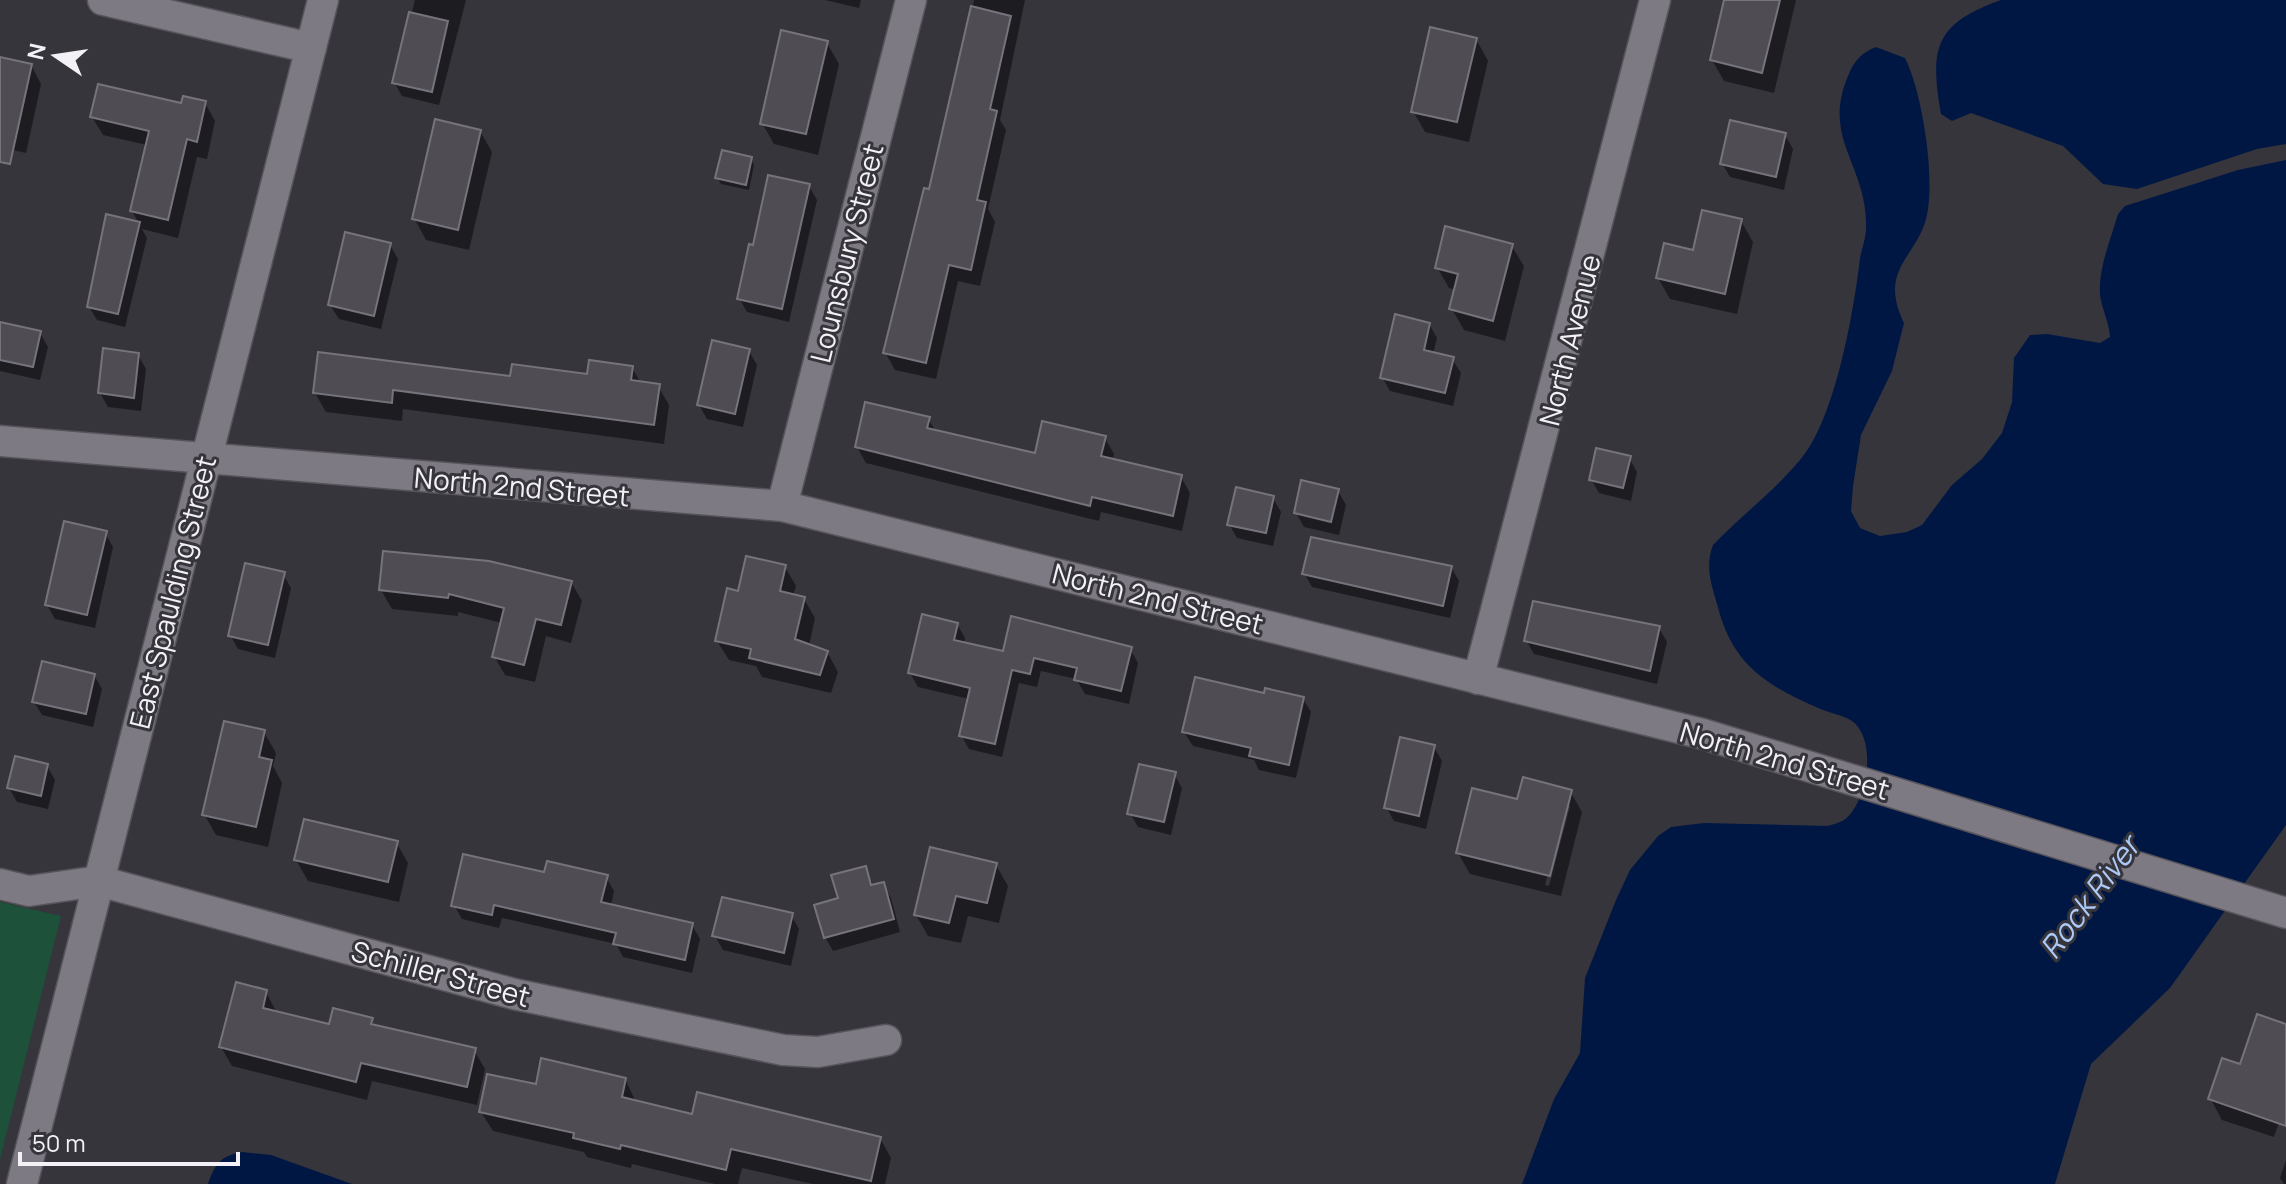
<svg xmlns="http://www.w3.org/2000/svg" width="2286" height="1184" viewBox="0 0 2286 1184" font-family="Manrope,sans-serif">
<rect width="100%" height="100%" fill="#37353c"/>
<path fill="#1d5139" d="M 0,902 L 61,916 L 0,1159 Z"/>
<path fill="#001744" d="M 2001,0 L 2286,0 L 2286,144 L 2257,149 L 2137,189 L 2103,184 L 2063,146 L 1971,113 L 1952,121 L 1941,114 C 1930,50 1933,24 2001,0 Z
M 1876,47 L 1905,58 C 1922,92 1934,170 1928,209 C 1922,257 1876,265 1904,323 L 1892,371 L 1861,435 L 1853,486 L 1851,511 L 1860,528 L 1880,536 L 1907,532 L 1922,525 L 1952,485 L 1982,459 L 2002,433 L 2012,402 L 2014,358 L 2030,335 L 2047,334 L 2100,343 L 2110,337 C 2109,322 2102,309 2100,295 C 2098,268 2111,239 2118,214 L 2125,206 L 2238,170 L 2286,160 L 2286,825 L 2170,988 L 2091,1064 L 2055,1184 L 1522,1184 L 1554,1099 L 1580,1053 L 1585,978 L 1616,900 L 1630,870 L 1658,836 L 1671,827 L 1704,823 L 1827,826 C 1832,825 1839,823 1844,820 C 1866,805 1879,741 1852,721 C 1843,715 1829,713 1818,708 C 1764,684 1732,664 1717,604 C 1711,583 1705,566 1713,545 C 1741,516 1774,491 1800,460 C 1835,420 1854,311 1860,258 C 1862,248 1866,238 1866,228 C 1868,165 1821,140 1848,76 C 1854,61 1861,53 1876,47 Z
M 242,1152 L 271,1155 L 352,1184 L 208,1184 C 215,1164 220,1156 242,1152 Z"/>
<path fill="#0007" fill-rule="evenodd" d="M 415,0 L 466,0 L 439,105 L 402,96 L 394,82 Z
M 825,0 L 861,0 L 859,8 Z
M 974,0 L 1025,0 L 1000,120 L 1006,130 L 988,209 L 995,222 L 980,286 L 958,281 L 936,379 L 895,370 L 885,352 L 930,192 Z
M 1726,0 L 1796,0 L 1774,93 L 1724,81 L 1712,60 Z
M 1476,39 L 1488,61 L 1469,142 L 1425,132 L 1413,111 Z
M 827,43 L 839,64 L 818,155 L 774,144 L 762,123 Z
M 0,59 L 31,65 L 41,84 L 26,153 L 0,147 Z
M 205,103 L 215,121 L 207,159 L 197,157 L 178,238 L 142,229 L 147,238 L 125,327 L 97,320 L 89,307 L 139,224 L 132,211 L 147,145 L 103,135 L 92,117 Z
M 480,131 L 492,152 L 469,250 L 426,240 L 414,218 Z
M 1785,135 L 1793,149 L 1784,190 L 1730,177 L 1722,163 Z
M 751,159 L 754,165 L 749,190 L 721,184 L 717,177 Z
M 809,186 L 817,200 L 789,322 L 747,312 L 739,298 L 755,247 Z
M 1741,221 L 1753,242 L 1737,314 L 1670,299 L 1658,278 Z
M 390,245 L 398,259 L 381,329 L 339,319 L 330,305 Z
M 1511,245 L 1524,266 L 1505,341 L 1464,330 L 1452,309 L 1456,290 L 1449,288 L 1437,267 Z
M 0,324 L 40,333 L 48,347 L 40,380 L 0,371 Z
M 1429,324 L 1437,338 L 1433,354 L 1452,359 L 1461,373 L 1453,406 L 1390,391 L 1382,377 Z
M 749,351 L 757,365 L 743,427 L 707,419 L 699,405 Z
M 138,355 L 146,369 L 141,411 L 108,407 L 100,393 Z
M 632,368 L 641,383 L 658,386 L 669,405 L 664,444 L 403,409 L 402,421 L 326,412 L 315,393 L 588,376 Z
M 928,418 L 936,432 L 1037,455 L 1105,438 L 1114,454 L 1112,461 L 1181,477 L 1190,493 L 1182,531 L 1101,512 L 1099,521 L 866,463 L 857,447 Z
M 1629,458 L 1637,472 L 1631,501 L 1599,493 L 1591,479 Z
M 1338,491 L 1346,505 L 1339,535 L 1304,527 L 1296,513 Z
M 1273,498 L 1281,512 L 1273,546 L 1237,538 L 1229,524 Z
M 105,533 L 113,547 L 95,628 L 55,619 L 47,605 Z
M 1384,552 L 1451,567 L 1459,581 L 1450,618 L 1312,587 L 1304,573 L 1383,556 Z
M 785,567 L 796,586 L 793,596 L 804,599 L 815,618 L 809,646 L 827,652 L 838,672 L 831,693 L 762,677 L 756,666 L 729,660 L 717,641 L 740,593 Z
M 283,574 L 291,588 L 275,658 L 238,649 L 230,635 Z
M 571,582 L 582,601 L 571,643 L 546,636 L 535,682 L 505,675 L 494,656 L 502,623 L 458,612 L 458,616 L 392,609 L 381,590 Z
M 957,624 L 965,638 L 964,644 L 1005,653 L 1130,649 L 1138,663 L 1129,704 L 1085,694 L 1076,679 L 1041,671 L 1037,687 L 1019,683 L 1002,757 L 969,749 L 961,735 L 969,699 L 918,687 L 910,673 Z
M 1659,628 L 1667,642 L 1657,684 L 1534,654 L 1526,640 Z
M 94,675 L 102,689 L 93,727 L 42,715 L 34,702 Z
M 1265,695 L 1303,699 L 1311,712 L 1296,778 L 1259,770 L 1254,760 L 1193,746 L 1184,732 Z
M 264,732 L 276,753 L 273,766 L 282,783 L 268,847 L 216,835 L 204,814 Z
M 1434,747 L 1442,761 L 1426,829 L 1394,821 L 1386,807 Z
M 47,766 L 55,780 L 48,809 L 17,802 L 9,788 Z
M 1174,774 L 1182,788 L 1171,835 L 1138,827 L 1130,813 Z
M 1570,791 L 1582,812 L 1561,896 L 1470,874 L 1458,853 L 1519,802 ZM 1565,806 L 1570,806 L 1549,886 L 1545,885 Z
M 396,842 L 408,863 L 399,902 L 308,881 L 296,860 Z
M 996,865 L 1008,886 L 999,923 L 968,916 L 961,943 L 928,936 L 916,915 Z
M 865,868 L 874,887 L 883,884 L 891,898 L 900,932 L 833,951 L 825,937 L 840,900 Z
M 546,875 L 606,877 L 614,891 L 611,906 L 692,925 L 700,939 L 692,973 L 623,957 L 616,944 L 502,918 L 499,928 L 462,919 L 454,905 Z
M 791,915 L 799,929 L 791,966 L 723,950 L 715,936 Z
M 266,992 L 277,1013 L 330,1027 L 371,1020 L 376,1027 L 474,1050 L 485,1069 L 477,1105 L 372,1081 L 367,1100 L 232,1066 L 221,1047 Z
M 2286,1026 L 2286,1102 L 2274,1137 L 2222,1120 L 2210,1098 Z
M 625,1079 L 636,1102 L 693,1116 L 880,1138 L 891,1158 L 885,1184 L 813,1184 L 742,1168 L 738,1184 L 715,1184 L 632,1164 L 631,1168 L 587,1157 L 584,1152 L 493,1131 L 481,1112 L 537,1087 Z
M 2286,1160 L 2286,1184 L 2284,1184 L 2280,1178 Z"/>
<path fill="#4f4c54" stroke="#77737c" stroke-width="2" d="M 1724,0 L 1780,0 L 1762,73 L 1710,60 Z
M 971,6 L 1011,16 L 990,109 L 997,111 L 977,200 L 986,202 L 971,270 L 949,265 L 926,363 L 883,353 L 924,188 L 929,189 Z
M 409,12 L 448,21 L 432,92 L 392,83 Z
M 1430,27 L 1477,38 L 1457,122 L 1411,112 Z
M 781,30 L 828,41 L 806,134 L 760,124 Z
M 0,57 L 32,64 L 10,164 L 0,162 Z
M 98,84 L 181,103 L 183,96 L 206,101 L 197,142 L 187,139 L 168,220 L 130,211 L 149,131 L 90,117 Z
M 435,119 L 481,130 L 458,230 L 412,219 Z
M 1730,120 L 1786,133 L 1776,177 L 1720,164 Z
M 722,150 L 752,157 L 746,185 L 715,178 Z
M 768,175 L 810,184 L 782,309 L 737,299 L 749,244 L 753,245 Z
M 1702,210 L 1742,219 L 1725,294 L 1656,278 L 1664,243 L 1693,250 Z
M 106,214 L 140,222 L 118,314 L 87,307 Z
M 1445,226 L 1513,244 L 1493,321 L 1449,309 L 1458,274 L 1435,268 Z
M 345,232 L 391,243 L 374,316 L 328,305 Z
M 1395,314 L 1430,323 L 1424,350 L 1454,357 L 1445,393 L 1380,378 Z
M 0,322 L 41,331 L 33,367 L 0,360 Z
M 712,340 L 750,349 L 735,414 L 697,405 Z
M 103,348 L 139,353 L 134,398 L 98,393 Z
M 318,352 L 510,376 L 512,364 L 587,374 L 589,360 L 633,366 L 631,380 L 660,384 L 654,425 L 393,390 L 392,403 L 313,393 Z
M 865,402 L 930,417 L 927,428 L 1035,453 L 1042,421 L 1106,436 L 1101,456 L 1182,475 L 1173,516 L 1092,497 L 1090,506 L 855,447 Z
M 1596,448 L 1631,456 L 1623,488 L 1589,480 Z
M 1301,480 L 1339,489 L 1331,522 L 1294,513 Z
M 1236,487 L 1274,496 L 1266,533 L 1227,525 Z
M 64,521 L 107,531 L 87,615 L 45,605 Z
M 1311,537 L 1452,566 L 1443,606 L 1302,574 Z
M 383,551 L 489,561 L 572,581 L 561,625 L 536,619 L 524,665 L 492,657 L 504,608 L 449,594 L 448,598 L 379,590 Z
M 746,556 L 786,565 L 780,591 L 805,597 L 795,639 L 828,651 L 820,675 L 749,658 L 751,649 L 715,641 L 727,588 L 738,591 Z
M 245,563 L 285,572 L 268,645 L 228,636 Z
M 1533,601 L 1660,626 L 1650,671 L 1524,641 Z
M 922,614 L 958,623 L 954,640 L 1003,651 L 1011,616 L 1132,647 L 1121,691 L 1074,680 L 1077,668 L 1034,658 L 1030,674 L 1012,670 L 995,744 L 959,736 L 970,688 L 908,673 Z
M 42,661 L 95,674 L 86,714 L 32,702 Z
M 1195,677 L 1264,693 L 1265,688 L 1304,697 L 1289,765 L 1249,756 L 1251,748 L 1182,732 Z
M 224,721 L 265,730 L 259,757 L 272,760 L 256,827 L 202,815 Z
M 1400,737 L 1435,745 L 1419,816 L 1384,808 Z
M 15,756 L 48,764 L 41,796 L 7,788 Z
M 1139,764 L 1176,772 L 1164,822 L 1127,814 Z
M 1523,777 L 1572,790 L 1550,876 L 1456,853 L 1472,788 L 1517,799 Z
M 304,819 L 398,841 L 388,882 L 294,860 Z
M 930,847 L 997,863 L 987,903 L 956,896 L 949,923 L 914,915 Z
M 463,854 L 544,872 L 547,861 L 608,875 L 601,902 L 693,923 L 685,960 L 613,944 L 616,933 L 494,905 L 492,915 L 451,906 Z
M 866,866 L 871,885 L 884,882 L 894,919 L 824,938 L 814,905 L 838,898 L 831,875 Z
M 722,897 L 793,913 L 784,953 L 712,936 Z
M 236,982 L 267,990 L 263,1008 L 329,1024 L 333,1008 L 373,1018 L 371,1024 L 476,1048 L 467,1087 L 361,1063 L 356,1082 L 219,1047 Z
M 2257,1014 L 2286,1024 L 2286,1126 L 2208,1099 L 2222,1058 L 2240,1064 Z
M 541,1058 L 626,1078 L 622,1097 L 692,1114 L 697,1092 L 881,1137 L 871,1181 L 731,1149 L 726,1170 L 621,1145 L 620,1149 L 573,1138 L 574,1133 L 479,1112 L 487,1074 L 536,1084 Z"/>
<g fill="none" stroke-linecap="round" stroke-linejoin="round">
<defs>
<path id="minor" d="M 103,0 L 311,48
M 0,441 L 782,506 L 1703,734 L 2286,913
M 782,506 L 911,0
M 1478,679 L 1655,0
M 0,884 L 29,891 L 99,881 L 514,994 L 783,1050 L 818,1052 L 886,1040
M 22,1184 L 323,0"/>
</defs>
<use href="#minor" stroke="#56535a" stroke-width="33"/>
<use href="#minor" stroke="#7d7a83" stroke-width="30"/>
</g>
<g text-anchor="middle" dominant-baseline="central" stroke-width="6" stroke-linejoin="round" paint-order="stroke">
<g font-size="28" fill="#f3f1f6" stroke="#37353c">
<text transform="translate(846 253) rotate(-76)">Lounsbury Street</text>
<text transform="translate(1569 340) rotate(-76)">North Avenue</text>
<text transform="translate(522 486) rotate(5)">North 2nd Street</text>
<text transform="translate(172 592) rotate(-76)">East Spaulding Street</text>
<text transform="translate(1158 598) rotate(14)">North 2nd Street</text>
<text transform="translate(1785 760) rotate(16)">North 2nd Street</text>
<text transform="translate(441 973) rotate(15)">Schiller Street</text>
</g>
<g font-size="30" font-style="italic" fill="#accaf8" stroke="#37353c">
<text transform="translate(2089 897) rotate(-53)">Rock River</text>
</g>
</g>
<g transform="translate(56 56) rotate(283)" stroke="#37353c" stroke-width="6" paint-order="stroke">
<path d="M0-6L14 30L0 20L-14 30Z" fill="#f3f1f6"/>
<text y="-12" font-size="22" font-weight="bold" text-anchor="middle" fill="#f3f1f6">N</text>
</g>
<path d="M20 1152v12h218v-12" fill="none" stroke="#f3f1f6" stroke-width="4"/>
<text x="32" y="1152" font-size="24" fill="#f3f1f6" stroke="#37353c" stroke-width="6" paint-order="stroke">50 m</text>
</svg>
